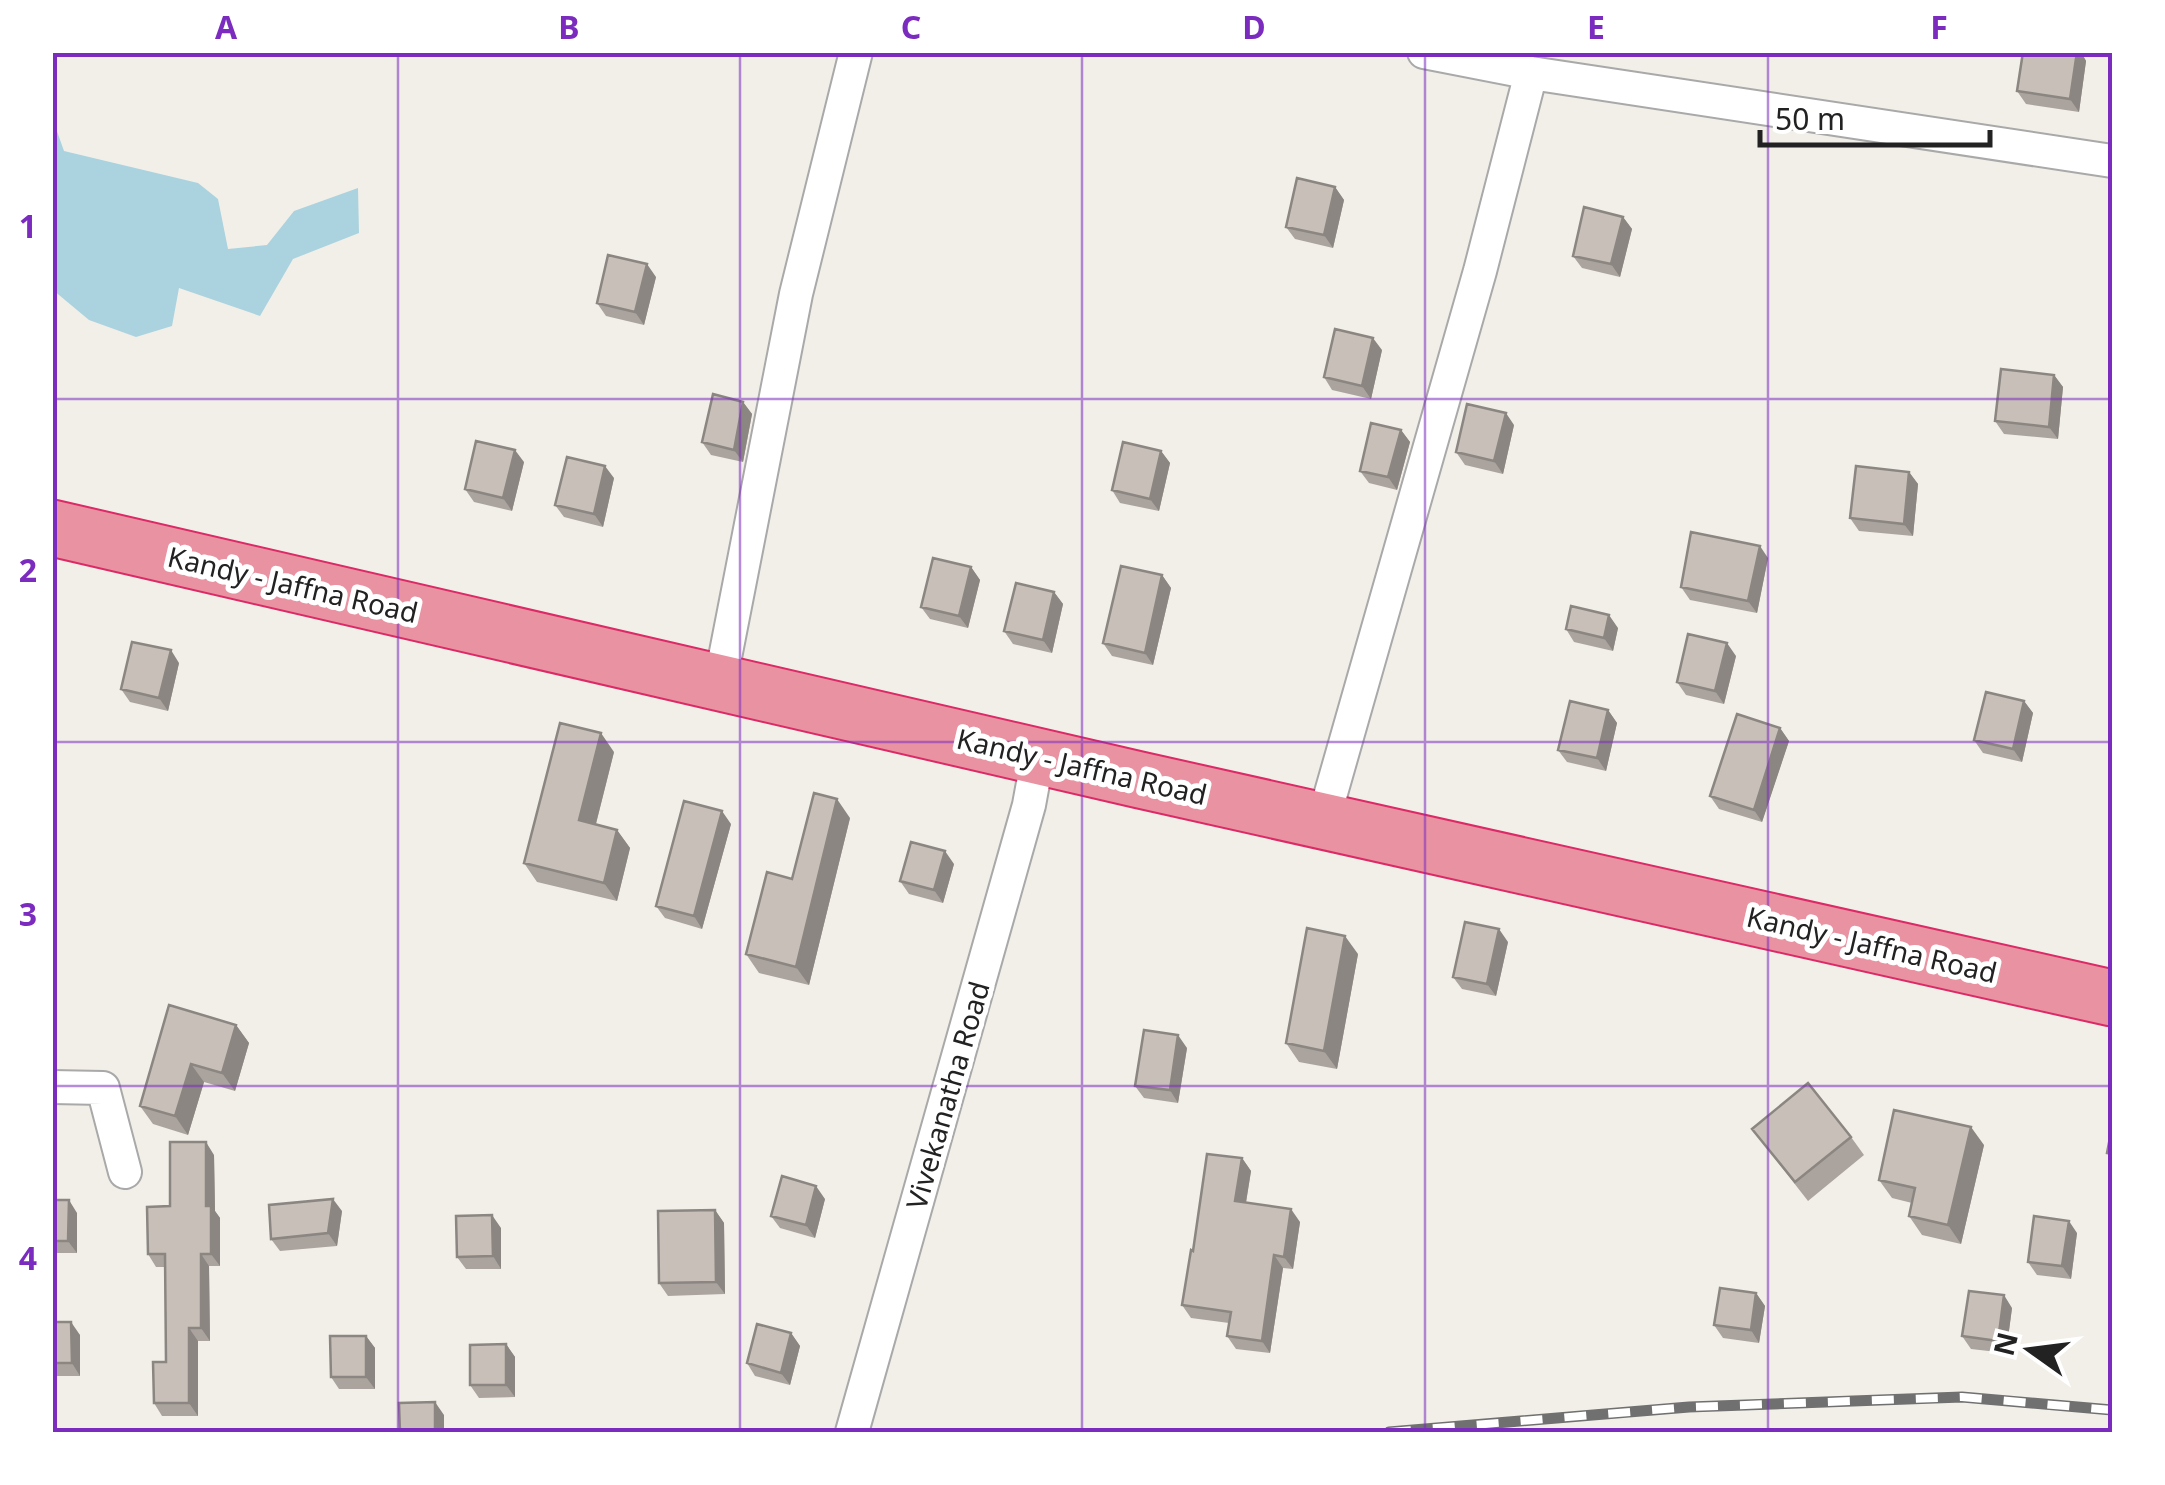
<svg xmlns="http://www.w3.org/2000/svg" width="2165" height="1485" viewBox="0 0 2165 1485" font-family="'Noto Sans',sans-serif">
<rect width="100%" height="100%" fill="#f2efe9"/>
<path fill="#aad3df" d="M 53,120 L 64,151 L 198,183 L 218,199 L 228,249 L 267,245 L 294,211 L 358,188 L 359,233 L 293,259 L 260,316 L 179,288 L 172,326 L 136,337 L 89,320 L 53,290 Z"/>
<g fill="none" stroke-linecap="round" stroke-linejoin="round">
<defs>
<path id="street" d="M 1424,52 L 1531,73 L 2112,161
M 720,683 L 796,294 L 856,52
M 1323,821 L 1480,271 L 1531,73
M 52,1087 L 103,1088 L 125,1172
M 852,1432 L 1029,805 L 1038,756"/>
<path id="highway" d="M 52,528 L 1140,780 L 2112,998"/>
</defs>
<use href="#street" stroke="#a9a9a9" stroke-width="36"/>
<use href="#highway" stroke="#dc2a67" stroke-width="59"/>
<use href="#street" stroke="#fff" stroke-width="32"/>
<use href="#highway" stroke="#e892a2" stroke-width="55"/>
<defs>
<path id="rail" d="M 1389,1432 L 1689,1407 L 1962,1397 L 2112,1410"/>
</defs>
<use href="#rail" stroke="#707070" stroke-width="11"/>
<use href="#rail" stroke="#fff" stroke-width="8" stroke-dasharray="22" stroke-linecap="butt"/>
</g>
<path fill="#aba49e" d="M 2023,52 L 2081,52 L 2086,61 L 2079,112 L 2026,104 L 2017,91 Z
M 1335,187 L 1344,200 L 1333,248 L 1295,239 L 1286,227 Z
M 1623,217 L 1632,229 L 1620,277 L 1582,268 L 1573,256 Z
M 656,277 L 644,325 L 606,316 L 597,303 Z
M 1382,350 L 1371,399 L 1332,390 L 1324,377 Z
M 2054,375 L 2063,387 L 2058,439 L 2004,434 L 1995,421 Z
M 743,402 L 752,414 L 743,462 L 711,455 L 702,442 Z
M 1514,425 L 1503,474 L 1465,465 L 1456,452 Z
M 1401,430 L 1410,442 L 1397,490 L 1369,483 L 1360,471 Z
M 1161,451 L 1170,463 L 1159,511 L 1120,503 L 1112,490 Z
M 524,462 L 512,511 L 474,502 L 465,489 Z
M 1909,472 L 1918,484 L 1913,536 L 1859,531 L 1850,518 Z
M 614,478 L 603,527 L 564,517 L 555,505 Z
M 1768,558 L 1757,613 L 1690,600 L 1681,587 Z
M 971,567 L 980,580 L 968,628 L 930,619 L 921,607 Z
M 1162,575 L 1171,588 L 1153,665 L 1112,656 L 1103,643 Z
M 1054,592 L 1063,604 L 1052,653 L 1013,644 L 1004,631 Z
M 1618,628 L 1613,651 L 1574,642 L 1566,629 Z
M 1736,656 L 1724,704 L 1686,695 L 1677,682 Z
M 179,663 L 168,711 L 130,702 L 121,689 Z
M 2024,701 L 2033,713 L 2022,762 L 1983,753 L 1974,740 Z
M 1608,710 L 1617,723 L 1606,771 L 1567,762 L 1558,750 Z
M 1780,728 L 1789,741 L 1762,822 L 1719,809 L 1710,796 Z
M 614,752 L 596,824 L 617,830 L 630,848 L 617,901 L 537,882 L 524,863 Z
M 850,818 L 809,985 L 759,973 L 746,954 L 792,879 Z
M 731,824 L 702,929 L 665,918 L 656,906 Z
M 954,864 L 943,903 L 909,894 L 900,881 Z
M 1508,942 L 1496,996 L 1462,989 L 1453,977 Z
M 1358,954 L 1337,1069 L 1299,1062 L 1286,1043 Z
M 236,1025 L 249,1043 L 235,1091 L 204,1082 L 188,1135 L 153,1124 L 140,1106 Z
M 1187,1048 L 1178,1103 L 1144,1098 L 1135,1086 Z
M 1752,1129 L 1851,1137 L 1864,1155 L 1808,1201 Z
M 1984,1145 L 1961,1244 L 1922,1235 L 1909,1216 L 1912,1203 L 1892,1198 L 1879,1180 Z
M 214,1155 L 215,1211 L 220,1218 L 220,1266 L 209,1266 L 210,1341 L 198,1341 L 198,1416 L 162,1416 L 154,1403 L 166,1362 L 165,1267 L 156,1267 L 148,1254 L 170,1206 Z
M 1242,1158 L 1251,1171 L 1246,1203 L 1300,1222 L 1293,1269 L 1283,1268 L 1270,1353 L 1236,1349 L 1227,1336 L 1229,1323 L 1191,1318 L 1182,1305 L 1193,1251 Z
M 825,1199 L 815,1238 L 780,1228 L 771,1216 Z
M 52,1200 L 77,1213 L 77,1253 L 52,1253 Z
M 715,1210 L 724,1223 L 725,1294 L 668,1296 L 659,1283 Z
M 342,1211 L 337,1246 L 280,1251 L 271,1239 Z
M 501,1228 L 501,1269 L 466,1269 L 457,1257 Z
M 2077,1233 L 2071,1279 L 2037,1275 L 2028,1262 Z
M 1756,1293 L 1765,1306 L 1759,1343 L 1723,1338 L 1714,1325 Z
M 2012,1308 L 2006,1353 L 1971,1349 L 1962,1336 Z
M 52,1322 L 80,1335 L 80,1376 L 52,1376 Z
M 791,1333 L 800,1346 L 790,1385 L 755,1376 L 747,1363 Z
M 366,1336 L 375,1348 L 375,1389 L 339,1389 L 331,1377 Z
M 506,1344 L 515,1357 L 515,1397 L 479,1398 L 470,1385 Z"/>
<path fill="#8b8681" d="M 2077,52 L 2081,52 L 2086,61 L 2079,112 L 2070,99 Z
M 1335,187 L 1344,200 L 1333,248 L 1324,235 Z
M 1623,217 L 1632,229 L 1620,277 L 1611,264 Z
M 647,264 L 656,277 L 644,325 L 635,312 Z
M 1373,338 L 1382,350 L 1371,399 L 1362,386 Z
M 2054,375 L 2063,387 L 2058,439 L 2049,427 Z
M 743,402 L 752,414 L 743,462 L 734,450 Z
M 1506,413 L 1514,425 L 1503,474 L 1494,461 Z
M 1401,430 L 1410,442 L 1397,490 L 1388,477 Z
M 515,450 L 524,462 L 512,511 L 503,498 Z
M 1161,451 L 1170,463 L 1159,511 L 1150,499 Z
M 605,466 L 614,478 L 603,527 L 594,514 Z
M 1909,472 L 1918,484 L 1913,536 L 1904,524 Z
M 1760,546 L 1768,558 L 1757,613 L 1748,601 Z
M 971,567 L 980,580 L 968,628 L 959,616 Z
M 1162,575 L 1171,588 L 1153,665 L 1145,653 Z
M 1054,592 L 1063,604 L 1052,653 L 1043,640 Z
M 1609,615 L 1618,628 L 1613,651 L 1604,638 Z
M 1727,643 L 1736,656 L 1724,704 L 1715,691 Z
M 171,650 L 179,663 L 168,711 L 159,698 Z
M 2024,701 L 2033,713 L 2022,762 L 2013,749 Z
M 1608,710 L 1617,723 L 1606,771 L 1597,758 Z
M 1780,728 L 1789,741 L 1762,822 L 1754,810 Z
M 601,733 L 614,752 L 592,839 L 579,820 Z
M 837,799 L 850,818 L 809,985 L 796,967 Z
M 722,811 L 731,824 L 702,929 L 694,916 Z
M 617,830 L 630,848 L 617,901 L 604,883 Z
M 945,851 L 954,864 L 943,903 L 934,890 Z
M 1499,929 L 1508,942 L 1496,996 L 1487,984 Z
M 1345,936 L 1358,954 L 1337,1069 L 1324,1051 Z
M 236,1025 L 249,1043 L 235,1091 L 222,1073 Z
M 1178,1035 L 1187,1048 L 1178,1103 L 1170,1090 Z
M 191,1064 L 204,1082 L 188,1135 L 175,1116 Z
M 1971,1127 L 1984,1145 L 1961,1244 L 1948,1225 Z
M 206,1142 L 214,1155 L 215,1211 L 220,1218 L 220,1266 L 211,1254 L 206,1206 Z
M 1242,1158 L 1251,1171 L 1244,1214 L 1235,1201 Z
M 816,1186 L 825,1199 L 815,1238 L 806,1225 Z
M 333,1199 L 342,1211 L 337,1246 L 328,1233 Z
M 69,1200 L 77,1213 L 77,1253 L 68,1241 Z
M 1291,1209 L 1300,1222 L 1293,1269 L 1284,1257 Z
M 715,1210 L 724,1223 L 725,1294 L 716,1282 Z
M 492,1215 L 501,1228 L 501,1269 L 493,1256 Z
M 2069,1221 L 2077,1233 L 2071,1279 L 2062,1266 Z
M 201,1254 L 209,1266 L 210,1341 L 201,1328 Z
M 1274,1255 L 1283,1268 L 1270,1353 L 1262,1341 Z
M 1756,1293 L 1765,1306 L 1759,1343 L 1751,1330 Z
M 2004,1295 L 2012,1308 L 2006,1353 L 1998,1341 Z
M 71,1322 L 80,1335 L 80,1376 L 72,1363 Z
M 189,1328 L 198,1341 L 198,1416 L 189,1403 Z
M 791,1333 L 800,1346 L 790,1385 L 781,1373 Z
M 366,1336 L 375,1348 L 375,1389 L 366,1377 Z
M 506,1344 L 515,1357 L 515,1397 L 506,1385 Z
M 435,1402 L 444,1415 L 444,1432 L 435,1432 Z"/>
<path fill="#c7bfb8" stroke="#8b8681" stroke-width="2.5" d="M 2023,52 L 2077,52 L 2070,99 L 2017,91 Z
M 1297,178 L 1335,187 L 1324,235 L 1286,227 Z
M 1584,207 L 1623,217 L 1611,264 L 1573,256 Z
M 608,255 L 647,264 L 635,312 L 597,303 Z
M 1335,329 L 1373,338 L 1362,386 L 1324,377 Z
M 2001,369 L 2054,375 L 2049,427 L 1995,421 Z
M 713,394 L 743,402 L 734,450 L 702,442 Z
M 1467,404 L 1506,413 L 1494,461 L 1456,452 Z
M 1371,423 L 1401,430 L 1388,477 L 1360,471 Z
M 476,441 L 515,450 L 503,498 L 465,489 Z
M 1123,442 L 1161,451 L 1150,499 L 1112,490 Z
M 567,457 L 605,466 L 594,514 L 555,505 Z
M 1856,466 L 1909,472 L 1904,524 L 1850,518 Z
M 1691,532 L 1760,546 L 1748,601 L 1681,587 Z
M 933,558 L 971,567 L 959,616 L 921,607 Z
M 1121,566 L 1162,575 L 1145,653 L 1103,643 Z
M 1016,583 L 1054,592 L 1043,640 L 1004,631 Z
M 1571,606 L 1609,615 L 1604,638 L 1566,629 Z
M 1688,634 L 1727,643 L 1715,691 L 1677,682 Z
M 132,642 L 171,650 L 159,698 L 121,689 Z
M 1986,692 L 2024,701 L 2013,749 L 1974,740 Z
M 1570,701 L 1608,710 L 1597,758 L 1558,750 Z
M 1737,714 L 1780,728 L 1754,810 L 1710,796 Z
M 560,723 L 601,733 L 579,820 L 617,830 L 604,883 L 524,863 Z
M 814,793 L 837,799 L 796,967 L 746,954 L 767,872 L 792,879 Z
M 684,801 L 722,811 L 694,916 L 656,906 Z
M 911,842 L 945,851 L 934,890 L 900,881 Z
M 1465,922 L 1499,929 L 1487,984 L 1453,977 Z
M 1307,928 L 1345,936 L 1324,1051 L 1286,1043 Z
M 169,1005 L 236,1025 L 222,1073 L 191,1064 L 175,1116 L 140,1106 Z
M 1144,1030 L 1178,1035 L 1170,1090 L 1135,1086 Z
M 1808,1083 L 1851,1137 L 1795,1182 L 1752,1129 Z
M 1894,1110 L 1971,1127 L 1948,1225 L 1909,1216 L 1915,1188 L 1879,1180 Z
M 2112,1127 L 2112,1154 L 2107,1153 Z
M 170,1142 L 206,1142 L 206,1206 L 211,1206 L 211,1254 L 201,1254 L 201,1328 L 189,1328 L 189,1403 L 154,1403 L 153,1362 L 166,1362 L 165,1254 L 148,1254 L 147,1207 L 170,1206 Z
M 1207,1154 L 1242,1158 L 1235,1201 L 1291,1209 L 1284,1257 L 1274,1255 L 1262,1341 L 1227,1336 L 1231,1312 L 1182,1305 L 1191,1250 L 1193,1251 Z
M 782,1176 L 816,1186 L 806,1225 L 771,1216 Z
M 333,1199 L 328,1233 L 271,1239 L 269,1205 Z
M 52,1200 L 69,1200 L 68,1241 L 52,1241 Z
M 715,1210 L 716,1282 L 659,1283 L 658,1211 Z
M 492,1215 L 493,1256 L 457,1257 L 456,1216 Z
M 2034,1216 L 2069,1221 L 2062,1266 L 2028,1262 Z
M 1720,1288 L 1756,1293 L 1751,1330 L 1714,1325 Z
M 1969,1291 L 2004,1295 L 1998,1341 L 1962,1336 Z
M 52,1322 L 71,1322 L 72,1363 L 52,1363 Z
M 757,1324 L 791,1333 L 781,1373 L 747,1363 Z
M 330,1336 L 366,1336 L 366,1377 L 331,1377 Z
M 506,1344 L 506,1385 L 470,1385 L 470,1345 Z
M 435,1402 L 435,1432 L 400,1432 L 399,1403 Z"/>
<path fill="none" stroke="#7b2cbf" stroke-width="2.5" stroke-opacity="0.55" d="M 398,52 L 398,1432M 740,52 L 740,1432M 1082,52 L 1082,1432M 1425,52 L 1425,1432M 1768,52 L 1768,1432M 52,399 L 2112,399M 52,742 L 2112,742M 52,1086 L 2112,1086"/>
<g text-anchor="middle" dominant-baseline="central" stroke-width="10" stroke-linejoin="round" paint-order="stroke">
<g font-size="28" fill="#222" stroke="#fff">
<text transform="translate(293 584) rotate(13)">Kandy - Jaffna Road</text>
<text transform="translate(1082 766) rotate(13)">Kandy - Jaffna Road</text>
<text transform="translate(1872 944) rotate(13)">Kandy - Jaffna Road</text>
<text transform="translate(947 1095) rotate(-74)">Vivekanatha Road</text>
</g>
</g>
<rect width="2165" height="1485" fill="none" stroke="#ffffff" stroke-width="110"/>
<g transform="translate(2030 1350) rotate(284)" stroke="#ffffff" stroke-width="8" paint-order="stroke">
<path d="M0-8L18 38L0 25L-18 38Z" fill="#222222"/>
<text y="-15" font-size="28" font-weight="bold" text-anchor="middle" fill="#222222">N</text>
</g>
<path d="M1760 130v15h230v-15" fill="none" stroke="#222222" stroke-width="5"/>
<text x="1775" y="130" font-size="30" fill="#222222" stroke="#ffffff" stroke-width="8" paint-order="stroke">50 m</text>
<rect x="55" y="55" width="2055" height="1375" fill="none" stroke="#7b2cbf" stroke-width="4"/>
<g font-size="32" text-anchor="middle" font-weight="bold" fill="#7b2cbf">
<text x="226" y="39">A</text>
<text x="569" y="39">B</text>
<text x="911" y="39">C</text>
<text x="1254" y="39">D</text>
<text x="1596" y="39">E</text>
<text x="1939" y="39">F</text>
<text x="28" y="238">1</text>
<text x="28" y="582">2</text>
<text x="28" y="926">3</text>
<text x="28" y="1270">4</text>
</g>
</svg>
